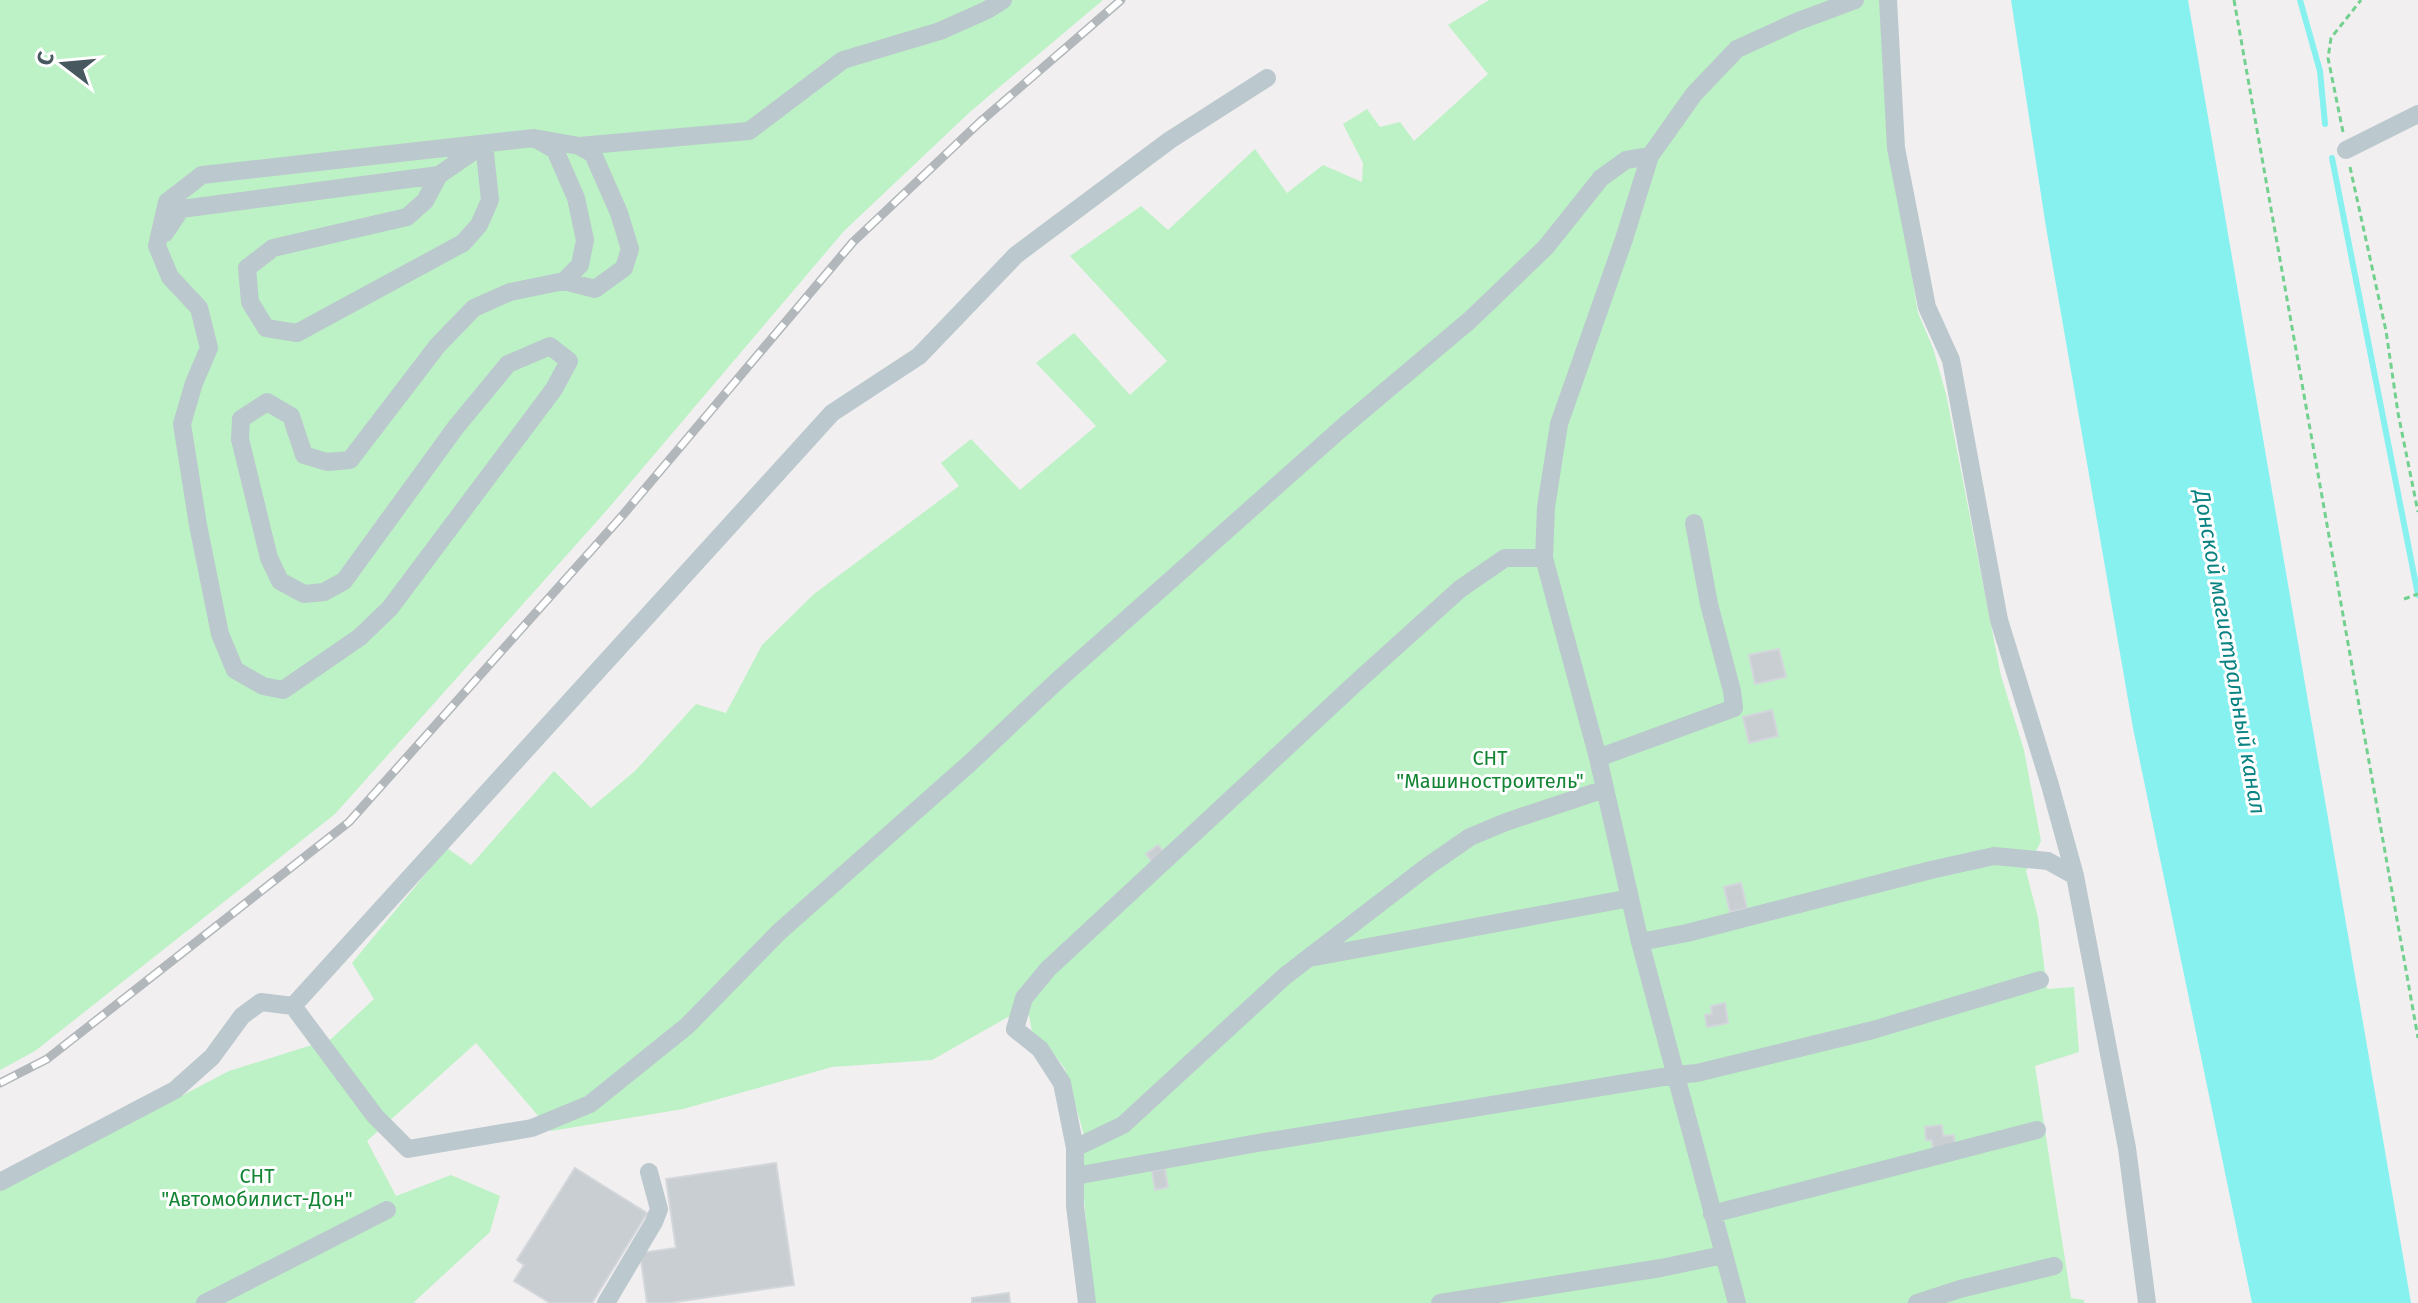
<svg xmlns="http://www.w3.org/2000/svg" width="2418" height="1303" viewBox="0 0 2418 1303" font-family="'Fira Sans',sans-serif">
<rect width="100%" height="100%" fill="#f2eff0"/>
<path fill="#bcf2c5" d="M 0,0 L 1103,0 L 971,111 L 844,231 L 607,510 L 335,814 L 35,1051 L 0,1070 Z
M 1489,0 L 1883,0 L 1899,198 L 1918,313 L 1933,348 L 1946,394 L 2001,676 L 2024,750 L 2041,841 L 2026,871 L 2038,917 L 2047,989 L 2074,987 L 2079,1052 L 2035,1066 L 2071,1298 L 2084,1300 L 2084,1303 L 1093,1303 L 1083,1187 L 1084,1135 L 1065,1069 L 1051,1050 L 1032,1032 L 1029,1015 L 1008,1017 L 932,1060 L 832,1067 L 683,1109 L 551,1131 L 476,1043 L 367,1141 L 396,1196 L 451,1175 L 500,1196 L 490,1232 L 413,1303 L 0,1303 L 0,1191 L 229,1071 L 331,1039 L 374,999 L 352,963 L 447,848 L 471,865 L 554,771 L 591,808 L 635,771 L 696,704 L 726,713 L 762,645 L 814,594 L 959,486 L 941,463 L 971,439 L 1020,490 L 1096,426 L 1036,363 L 1074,333 L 1130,395 L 1167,361 L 1070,256 L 1141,206 L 1168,230 L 1255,149 L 1287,193 L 1323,165 L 1362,182 L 1363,163 L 1343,124 L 1367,109 L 1380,127 L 1400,122 L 1414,141 L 1488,74 L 1448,25 Z"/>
<path fill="#87f1f0" d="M 2011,0 L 2188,0 L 2411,1303 L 2252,1303 L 2133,728 L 2046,227 Z"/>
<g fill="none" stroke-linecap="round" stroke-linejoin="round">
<path stroke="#87f1f0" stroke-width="6" d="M 2300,0 L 2320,71 L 2325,124
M 2332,158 L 2418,595"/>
</g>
<path fill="#c9ced2" stroke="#d3d7db" stroke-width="2" d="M 1779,649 L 1786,677 L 1755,684 L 1749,655 Z
M 1772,710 L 1778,736 L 1749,743 L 1743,717 Z
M 1158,845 L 1165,853 L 1153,863 L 1146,854 Z
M 1741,883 L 1747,908 L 1730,912 L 1724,887 Z
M 1725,1003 L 1728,1023 L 1707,1027 L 1705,1015 L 1712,1014 L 1711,1006 Z
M 1942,1125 L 1943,1136 L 1954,1135 L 1955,1149 L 1933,1151 L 1932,1140 L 1926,1140 L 1925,1127 Z
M 776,1163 L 794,1285 L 668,1303 L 647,1303 L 640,1253 L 676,1248 L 666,1179 Z
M 575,1168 L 647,1213 L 592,1303 L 550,1303 L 514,1281 L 524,1265 L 517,1260 Z
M 1165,1169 L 1168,1187 L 1155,1190 L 1152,1171 Z
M 1009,1293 L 1010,1303 L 972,1303 L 972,1298 Z"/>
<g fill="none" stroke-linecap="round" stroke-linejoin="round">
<path stroke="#72d18e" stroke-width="3" stroke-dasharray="6 4" stroke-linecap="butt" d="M 2234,0 L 2418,1038
M 2343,132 L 2328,58 L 2331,38 L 2361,0
M 2350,167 L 2386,331 L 2398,413 L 2418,512
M 2404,599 L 2418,594"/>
<path stroke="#bbc8cd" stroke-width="18" d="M 1888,0 L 1896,148 L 1927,307 L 1951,360 L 1999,620 L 2050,785 L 2075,876 L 2127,1148 L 2147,1303
M 534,138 L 555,150 L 576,198 L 585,240 L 580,265 L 564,281 L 510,292 L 474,308 L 438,345 L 350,460 L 327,462 L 304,455 L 291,416 L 267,402 L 241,419 L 240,439 L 269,558 L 280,581 L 304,594 L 324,592 L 344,581 L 456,427 L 508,364 L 550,346 L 569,361 L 554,389 L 390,608 L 360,637 L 283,690 L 263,686 L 235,670 L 220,634 L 198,525 L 182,424 L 194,383 L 209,348 L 199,308 L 170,277 L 157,246 L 167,202 L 202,175 Z
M 540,139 L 579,146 L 593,154 L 619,213 L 630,249 L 624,268 L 595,289 L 564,281
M 579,146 L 749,131 L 843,60 L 940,31 L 987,10 L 1003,0
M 2346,150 L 2418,114
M 165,233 L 181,209 L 439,175 L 425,201 L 407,217 L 273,248 L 247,268 L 250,302 L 266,328 L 297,333 L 463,243 L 479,225 L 490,200 L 484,144 L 439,175
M 1544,558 L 1598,758 L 1640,942 L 1737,1303
M 1598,758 L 1734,708 L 1732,691 L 1709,604 L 1694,523
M 1640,942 L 1687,933 L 1931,870 L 1994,856 L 2048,861 L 2075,876
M 1315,957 L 1630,898
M 293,1006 L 832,413 L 919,356 L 1016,255 L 1170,140 L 1267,78
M 1075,1148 L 1123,1125 L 1285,976 L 1428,866 L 1470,837 L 1506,822 L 1605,789
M 1075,1176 L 1252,1144 L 1675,1075 L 1697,1073 L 1873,1030 L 2040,980
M 0,1182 L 175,1090 L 212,1057 L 242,1016 L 261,1002 L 293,1006 L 375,1116 L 408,1149 L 532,1128 L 590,1104 L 687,1026 L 779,932 L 970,763 L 1056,682 L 1344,426 L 1470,320 L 1546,247 L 1601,178 L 1626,160 L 1650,156 L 1694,94 L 1737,49 L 1796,22 L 1855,0
M 1712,1214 L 2037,1130
M 205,1303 L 387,1210
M 606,1303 L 654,1222 L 659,1209 L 649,1172
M 1087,1303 L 1075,1206 L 1075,1148 L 1062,1083 L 1040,1049 L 1015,1029 L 1024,998 L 1048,969 L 1359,680 L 1460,589 L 1505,558 L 1544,558 L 1546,507 L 1559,424 L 1624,239 L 1650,156
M 1440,1303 L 1661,1268 L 1723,1255
M 1917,1303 L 1960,1289 L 2054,1266"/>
<defs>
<path id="rail" d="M 0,1083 L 47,1059 L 349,822 L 622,516 L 853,242 L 980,122 L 1121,0"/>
</defs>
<use href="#rail" stroke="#b1b7ba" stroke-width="9"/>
<use href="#rail" stroke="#fff" stroke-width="6" stroke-dasharray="18" stroke-linecap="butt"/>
</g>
<g text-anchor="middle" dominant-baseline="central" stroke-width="6" stroke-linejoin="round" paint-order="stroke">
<g font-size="20" fill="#128433" stroke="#fff">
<text x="1490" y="758">СНТ<tspan x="1490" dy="23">"Машиностроитель"</tspan></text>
<text x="257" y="1176">СНТ<tspan x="257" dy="23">"Автомобилист-Дон"</tspan></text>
</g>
<g font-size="22" font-style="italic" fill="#098282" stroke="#fff">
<text transform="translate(2230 652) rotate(80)">Донской магистральный канал</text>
</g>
</g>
<g transform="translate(64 64) rotate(286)" stroke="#ffffff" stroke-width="6" paint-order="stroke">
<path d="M0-6L14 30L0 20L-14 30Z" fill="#47585e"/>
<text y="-12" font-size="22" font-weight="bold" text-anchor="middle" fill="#47585e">С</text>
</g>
</svg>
